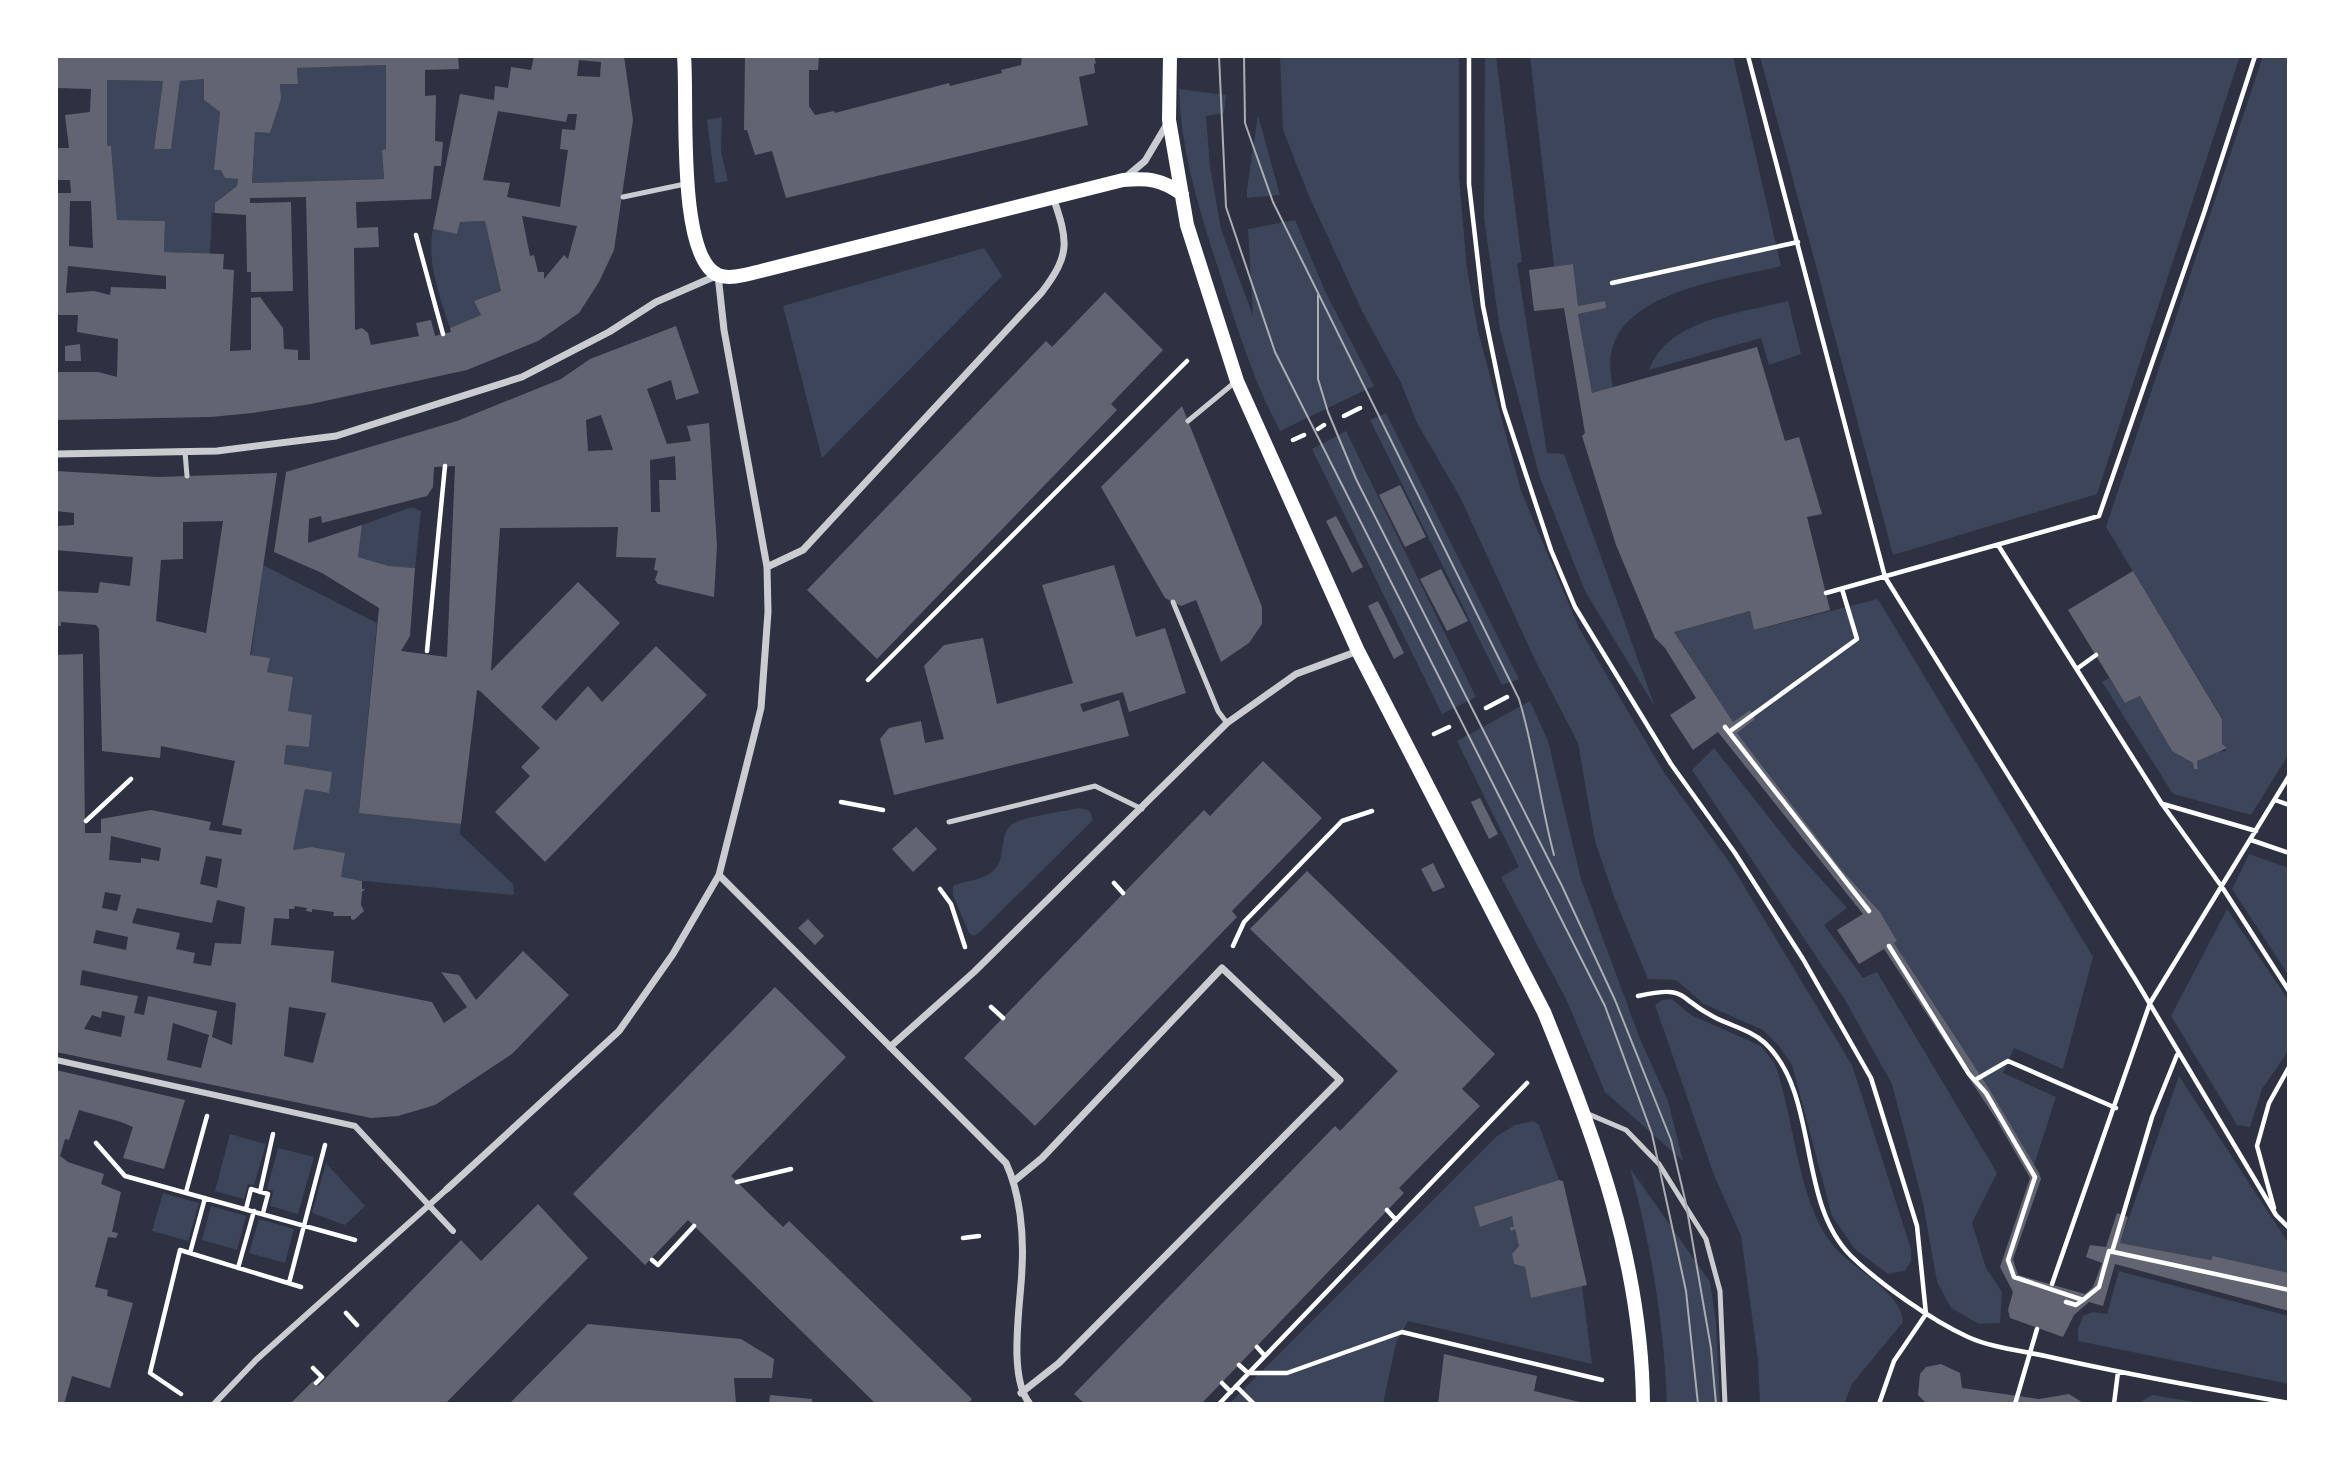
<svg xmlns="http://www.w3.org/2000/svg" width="2345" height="1460" viewBox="0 0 2345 1460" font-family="Montserrat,sans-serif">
<rect width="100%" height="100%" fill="#2d3142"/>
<path fill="#3c4559" d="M 1280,56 L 1459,56 L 1459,177 L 1467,269 L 1478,331 L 1521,491 L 1579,628 L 1663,771 L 1732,866 L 1852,1065 L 1911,1249 L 1911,1261 L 1905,1271 L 1888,1274 L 1855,1249 L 1832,1216 L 1792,1065 L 1779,1046 L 1763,1030 L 1704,1004 L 1676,980 L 1648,979 L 1614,897 L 1595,841 L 1578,743 L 1536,662 L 1460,497 L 1417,423 L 1401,383 L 1362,311 L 1309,196 L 1283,130 Z
M 1485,56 L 1496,56 L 1522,262 L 1517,264 L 1547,453 L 1564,454 L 1655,707 L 1585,591 L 1540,478 L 1500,330 L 1484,218 Z
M 1530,56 L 1733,56 L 1781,266 C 1731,279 1632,289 1613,346 C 1608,360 1611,375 1613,389 L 1592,393 L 1578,314 L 1605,308 L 1605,301 L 1578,306 L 1573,265 L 1554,267 Z
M 1760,56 L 2240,56 L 2097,494 L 1893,555 Z
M 2263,56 L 2289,56 L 2289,754 L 2251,815 L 2173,794 L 2102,682 L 2109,678 L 2126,703 L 2140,696 L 2172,751 L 2193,763 L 2194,769 L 2198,768 L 2197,761 L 2220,749 L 2224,752 L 2227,749 L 2222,744 L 2222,718 L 2106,527 Z
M 386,65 L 386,149 L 382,150 L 384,179 L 252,183 L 255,132 L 270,133 L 281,99 L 280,84 L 298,84 L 297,68 Z
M 204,79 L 204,100 L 220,112 L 215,169 L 221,170 L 225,178 L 238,179 L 237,186 L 215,203 L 215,213 L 212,213 L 210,254 L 164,252 L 165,221 L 117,220 L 111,147 L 107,146 L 107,80 L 163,81 L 154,148 L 171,149 L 180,81 Z
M 1179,89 L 1226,95 L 1224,113 L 1206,116 L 1210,167 L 1221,229 L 1253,316 L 1248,229 L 1295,220 L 1326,293 L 1374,386 L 1280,431 C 1255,384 1238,331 1222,281 C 1202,217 1181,157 1179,89 Z
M 1258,115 L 1280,195 L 1247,198 L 1247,189 Z
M 722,117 L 721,152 L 728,181 L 715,183 L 707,120 Z
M 485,221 L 501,291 L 475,301 L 481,315 L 450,328 C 440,297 426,262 433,229 L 457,234 L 460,222 Z
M 984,248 L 1002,276 L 822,458 L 783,306 Z
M 1788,301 L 1801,354 L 1769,365 L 1761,338 L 1649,370 C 1669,318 1739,314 1788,301 Z
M 1386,413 L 1519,679 L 1502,685 L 1370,420 Z
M 1346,431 L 1476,697 L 1442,714 L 1312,449 Z
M 412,507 L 421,511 L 415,568 L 389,566 L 358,557 L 362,525 Z
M 263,565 L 377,623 L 359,812 L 461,824 L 460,834 L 513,884 L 514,895 L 353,880 L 341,877 L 345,853 L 312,847 L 293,850 L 305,789 L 329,793 L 284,764 L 286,745 L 309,747 L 312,716 L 288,711 L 293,677 L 267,672 L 269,658 L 251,655 Z
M 1878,599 L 2093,957 L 2063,1069 L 2014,1048 L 2003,1073 L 2056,1097 L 2034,1165 L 1990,1090 L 1894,943 L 1897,941 L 1880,912 L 1841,869 L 1737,733 L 1755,719 L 1750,710 L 1733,722 L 1674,632 L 1750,611 L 1755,630 Z
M 1530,701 L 1548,741 L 1581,879 L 1640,1039 L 1668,1101 L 1683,1161 L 1605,1092 L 1567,1001 L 1501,877 L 1519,867 L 1457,741 Z
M 1714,748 L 1793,848 L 1847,908 L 1824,925 L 1863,978 L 1877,972 L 1997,1173 L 1972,1223 L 1986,1268 L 2002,1292 L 2000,1323 L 1979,1324 L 1951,1308 L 1937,1282 L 1923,1203 L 1892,1084 L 1845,1000 L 1692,770 Z
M 1080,808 L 1090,811 L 1093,820 L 1090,823 L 980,932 L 974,936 L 969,933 L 953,895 L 953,886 C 966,880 983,881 994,870 C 1007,858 998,836 1011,825 C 1021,817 1065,811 1080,808 Z
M 2249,854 L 2289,868 L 2289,976 L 2232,889 Z
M 2227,909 L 2289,1001 L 2289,1050 L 2262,1089 L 2250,1127 L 2237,1125 L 2171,1016 Z
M 1672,999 L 1691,1015 L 1761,1046 L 1775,1064 C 1794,1117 1798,1202 1832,1244 C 1850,1268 1903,1292 1903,1322 L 1852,1384 L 1844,1404 L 1760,1404 L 1758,1360 L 1741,1236 L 1714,1175 L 1655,1005 L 1662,1000 Z
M 2179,1076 L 2289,1244 L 2289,1273 L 2214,1256 L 2211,1260 L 2120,1243 Z
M 1533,1121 L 1539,1125 L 1559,1180 L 1474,1208 L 1480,1227 L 1512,1216 L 1514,1227 L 1510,1228 L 1515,1229 L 1519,1246 L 1512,1254 L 1514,1264 L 1525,1267 L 1531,1298 L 1582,1286 L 1592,1364 L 1408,1321 L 1396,1343 L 1383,1404 L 1229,1404 L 1497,1136 L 1515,1125 Z
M 230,1134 L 266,1144 L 254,1185 L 248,1184 L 244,1199 L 215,1191 Z
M 278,1148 L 314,1157 L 298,1214 L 270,1206 L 273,1191 L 267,1189 Z
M 326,1163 L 365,1206 L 345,1225 L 312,1213 Z
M 1630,1168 L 1710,1282 L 1716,1323 L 1720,1404 L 1667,1404 C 1664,1324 1651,1245 1630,1168 Z
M 163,1193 L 199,1203 L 188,1241 L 152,1231 Z
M 211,1206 L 246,1216 L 237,1250 L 202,1240 Z
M 259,1219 L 294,1229 L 285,1263 L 249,1253 Z
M 2119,1271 L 2289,1316 L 2289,1384 L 2078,1341 L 2078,1329 L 2083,1316 L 2093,1312 L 2107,1314 Z
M 2152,1395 L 2207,1404 L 2137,1404 Z"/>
<path fill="#626471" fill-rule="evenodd" d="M 56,56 L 458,56 L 459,69 L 425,70 L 425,96 L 436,95 L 435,141 L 443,142 L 441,166 L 434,166 L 431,199 L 356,202 L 357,228 L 378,227 L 379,247 L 354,248 L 355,330 L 362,328 L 368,333 L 371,345 L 419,336 L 416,323 L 431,320 L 435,336 L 451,332 L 450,328 L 481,315 L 474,301 L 501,291 L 485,221 L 460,222 L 457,234 L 433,229 L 460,94 L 494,100 L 495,86 L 508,88 L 511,67 L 531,70 L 534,56 L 624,56 L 633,120 L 614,250 L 599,282 L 579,313 L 538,341 L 467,370 L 311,404 L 252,413 L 211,417 L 56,420 L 57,372 L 98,372 L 117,377 L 118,339 L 77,332 L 78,315 L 56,315 L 56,193 L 71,193 L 70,180 L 56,180 L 56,148 L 69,148 L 65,115 L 90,112 L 91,89 L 56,88 ZM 579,60 L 601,62 L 600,77 L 577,76 ZM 386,65 L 386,149 L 382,150 L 384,179 L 252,183 L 255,132 L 270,133 L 281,99 L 280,84 L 298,84 L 297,68 ZM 204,79 L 204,100 L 220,112 L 214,170 L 221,170 L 225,178 L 238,179 L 237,186 L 215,203 L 215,213 L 246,215 L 247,272 L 251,272 L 251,292 L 293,291 L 291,202 L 250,203 L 250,198 L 306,197 L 310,360 L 298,360 L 298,350 L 284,349 L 283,328 L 260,297 L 251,298 L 251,350 L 230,351 L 234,270 L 223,269 L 224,254 L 164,252 L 165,221 L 117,220 L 111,146 L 107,146 L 107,80 L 163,81 L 154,149 L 171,149 L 180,81 ZM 498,111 L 566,122 L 568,114 L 577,114 L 575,130 L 562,129 L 560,149 L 568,150 L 560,207 L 507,197 L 510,183 L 483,180 ZM 70,201 L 91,201 L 93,248 L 69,246 ZM 522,216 L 577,226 L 568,259 L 564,255 L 544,279 L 544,272 L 538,272 L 534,255 L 530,256 ZM 68,266 L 166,276 L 166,289 L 111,287 L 110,295 L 94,291 L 66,293 Z
M 745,56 L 819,56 L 818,70 L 809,70 L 809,106 L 815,115 L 834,111 L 835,113 L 949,83 L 950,86 L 1002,73 L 1001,70 L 1021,65 L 1022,56 L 1094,56 L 1096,63 L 1094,64 L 1095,73 L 1079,77 L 1088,125 L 786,198 L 772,151 L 755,155 L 747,130 L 744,130 Z
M 1573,264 L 1578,306 L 1605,301 L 1606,308 L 1578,314 L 1592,393 L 1757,347 L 1785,441 L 1799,437 L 1822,514 L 1807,517 L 1830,610 L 1754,630 L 1750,611 L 1674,632 L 1733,722 L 1750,710 L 1755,719 L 1737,733 L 1841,869 L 1880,912 L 1897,941 L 1894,943 L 1990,1090 L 2039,1173 L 2041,1179 L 2013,1259 L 2018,1275 L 2085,1294 L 2093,1287 L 2102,1263 L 2086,1257 L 2090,1245 L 2106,1247 L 2117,1213 L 2128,1217 L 2120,1243 L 2211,1260 L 2213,1256 L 2289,1273 L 2289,1311 L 2115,1264 L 2103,1306 L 2089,1302 L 2074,1315 L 2063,1337 L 2010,1318 L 2008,1310 L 2013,1292 L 2000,1267 L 2030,1178 L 1996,1119 L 1884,949 L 1859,964 L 1837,930 L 1863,914 L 1718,732 L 1693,750 L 1670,715 L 1696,698 L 1665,648 L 1655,638 L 1616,545 L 1582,436 L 1585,433 L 1564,308 L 1534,311 L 1529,270 Z
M 1105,292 L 1163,350 L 1111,404 L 1117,410 L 877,659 L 807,590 L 1046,341 L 1052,347 Z
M 676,326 L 699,393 L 676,400 L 671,380 L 647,389 L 667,444 L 691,441 L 687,426 L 709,423 L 717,546 L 714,597 L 658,584 L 655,580 L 658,571 L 654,570 L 656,558 L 616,557 L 618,527 L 500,528 L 491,671 L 578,582 L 620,623 L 541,707 L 556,721 L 588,686 L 602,702 L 656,646 L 707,695 L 545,862 L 495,812 L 530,776 L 521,767 L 540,748 L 480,691 L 477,690 L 461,824 L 359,813 L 379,608 L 322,573 L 274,552 L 286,472 L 457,421 L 561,379 L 590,359 ZM 601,415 L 613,450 L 588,451 L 586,420 ZM 675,456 L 676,480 L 659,480 L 660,512 L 651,512 L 650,460 ZM 455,466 L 447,657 L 401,651 L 410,636 L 415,568 L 389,566 L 358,557 L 362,525 L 308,543 L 309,519 L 321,516 L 322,523 L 427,496 L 433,487 L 434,467 Z
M 80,344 L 81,361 L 65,361 L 65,346 Z
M 1182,406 L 1262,607 L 1262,624 L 1249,643 L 1221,662 L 1196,600 L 1181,606 L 1165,598 L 1101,487 Z
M 56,471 L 158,477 L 277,473 L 250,655 L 270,658 L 267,672 L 293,677 L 288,711 L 312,715 L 309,747 L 286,745 L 284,764 L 332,772 L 329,793 L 305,789 L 293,850 L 312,847 L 345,853 L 341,877 L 362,881 L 362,889 L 365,889 L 362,892 L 361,905 L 364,911 L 354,920 L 351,919 L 351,916 L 333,916 L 334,912 L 312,909 L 312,912 L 306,911 L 307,908 L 295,906 L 294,909 L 289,909 L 289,919 L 274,918 L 271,945 L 334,951 L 331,982 L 432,1002 L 444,1023 L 467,1007 L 441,972 L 459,975 L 476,1000 L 523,951 L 569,995 L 512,1054 L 435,1105 L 398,1116 L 371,1118 L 56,1052 L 56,655 L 83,654 L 85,833 L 101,833 L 101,819 L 151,810 L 211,822 L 209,830 L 241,835 L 242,829 L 222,825 L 235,761 L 161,746 L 160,758 L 102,751 L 99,629 L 96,625 L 61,622 L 61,626 L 56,626 L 56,591 L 98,593 L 100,582 L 130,586 L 133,557 L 56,550 L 56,526 L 74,525 L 74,513 L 56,511 ZM 223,521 L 206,633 L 156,621 L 161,560 L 183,559 L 183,522 ZM 111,836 L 161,848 L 159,861 L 141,858 L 141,863 L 109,860 ZM 206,856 L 222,859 L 217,888 L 200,884 ZM 105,892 L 121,895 L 117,911 L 102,908 ZM 217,900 L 245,907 L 241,944 L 215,943 L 211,966 L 193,963 L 195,953 L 176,949 L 180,933 L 132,923 L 137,908 L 212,923 ZM 96,930 L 128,937 L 126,950 L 93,943 ZM 82,970 L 236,1003 L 232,1045 L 212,1037 L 217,1011 L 148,996 L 144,1015 L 134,1013 L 138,996 L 80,985 ZM 289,1007 L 326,1013 L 313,1063 L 284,1056 ZM 102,1011 L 125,1016 L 121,1037 L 84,1029 L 92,1015 L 101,1018 ZM 173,1023 L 209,1035 L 201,1068 L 167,1060 Z
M 1400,485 L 1426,537 L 1405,547 L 1379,495 Z
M 1336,516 L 1363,567 L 1352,573 L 1326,521 Z
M 1114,565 L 1136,637 L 1165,628 L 1186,693 L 1129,712 L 1123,692 L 1080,704 L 1083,712 L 1119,700 L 1129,736 L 894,795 L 880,739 L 889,728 L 921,721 L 925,743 L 944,739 L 924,666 L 944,645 L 983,638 L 997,704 L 1073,683 L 1042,585 Z
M 1441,569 L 1468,621 L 1447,631 L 1420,579 Z
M 2133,571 L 2222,719 L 2222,744 L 2227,748 L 2197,761 L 2198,769 L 2194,769 L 2193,763 L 2172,751 L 2140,696 L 2125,703 L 2068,610 Z
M 1378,601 L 1404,653 L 1394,659 L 1368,606 Z
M 1263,761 L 1322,818 L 1232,911 L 1237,917 L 1035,1126 L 964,1058 L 1204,810 L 1210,816 Z
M 1480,798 L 1498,834 L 1489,839 L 1471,802 Z
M 916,827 L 937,849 L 913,872 L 892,849 Z
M 1433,863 L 1445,887 L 1433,892 L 1421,869 Z
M 1307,871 L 1495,1054 L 1462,1089 L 1480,1106 L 1399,1188 L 1404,1193 L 1201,1404 L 1081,1404 L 1083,1402 L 1074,1394 L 1335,1126 L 1340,1131 L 1398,1071 L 1250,929 Z
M 808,919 L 824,936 L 815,945 L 798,928 Z
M 775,987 L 846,1057 L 731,1176 L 783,1227 L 789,1221 L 972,1399 L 968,1404 L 876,1404 L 688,1220 L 645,1265 L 573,1194 Z
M 56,1070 L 185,1100 L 164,1169 L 123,1158 L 133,1127 L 121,1122 L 79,1110 L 69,1140 L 65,1139 L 60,1156 L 68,1162 L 104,1174 L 101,1184 L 121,1192 L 112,1232 L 118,1233 L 116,1238 L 108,1237 L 95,1287 L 108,1290 L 107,1296 L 133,1303 L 110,1388 L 72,1376 L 64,1404 L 56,1404 Z
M 1559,1180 L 1563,1181 L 1587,1285 L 1531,1298 L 1525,1267 L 1514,1264 L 1512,1254 L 1519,1246 L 1515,1229 L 1511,1231 L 1510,1227 L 1514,1227 L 1512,1216 L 1480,1227 L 1474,1207 Z
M 538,1204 L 588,1258 L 445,1404 L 290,1404 L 313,1381 L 318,1386 L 461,1240 L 481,1261 Z
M 588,1324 L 741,1339 L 774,1359 L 772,1378 L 734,1378 L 736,1404 L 509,1404 Z
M 1444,1354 L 1537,1376 L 1534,1391 L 1588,1404 L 1438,1404 Z
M 1941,1364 L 1960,1373 L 1962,1388 L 2039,1399 L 2069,1394 L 2085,1404 L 1927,1404 L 1918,1395 L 1920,1374 L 1926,1367 Z
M 770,1395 L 812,1399 L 812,1404 L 769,1404 Z"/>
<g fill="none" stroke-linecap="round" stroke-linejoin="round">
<path stroke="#fff" stroke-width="4.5" d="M 1469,56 L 1469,184 L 1483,306 L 1504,408 L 1551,550 L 1575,607 L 1671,764 L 1735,853 L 1803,959 L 1871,1078 L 1917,1226 L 1926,1314 L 1894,1361 L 1879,1404
M 1748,56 L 1885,577 L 2135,979 L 2276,1215 L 2289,1228
M 416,235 L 443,334
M 1612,283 L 1798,242
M 1344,416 L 1360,408
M 1318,429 L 1324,425
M 1293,440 L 1304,435
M 1998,545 L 2162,804 L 2222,887 L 2289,991
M 1826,593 L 2099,516 L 2204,213 L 2255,56
M 427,651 L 445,466
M 2078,668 L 2096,655
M 868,680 L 1187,361
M 1486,708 L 1507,697
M 1725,727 L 1869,911
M 1729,732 L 1857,639 L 1842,589
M 1434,734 L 1449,727
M 2275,800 L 2289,805
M 841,802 L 883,810
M 2163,804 L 2256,831
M 86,821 L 131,779
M 2251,840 L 2289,853
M 1114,883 L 1123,893
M 940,889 L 951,904 L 965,947
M 1233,946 L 1244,922 L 1342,821 L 1372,811
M 1889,946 L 1969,1074 L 1986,1093 L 2035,1177 L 2008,1260 L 2014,1277 L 2083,1300 L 2099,1287 L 2109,1251 L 2289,1290
M 1638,996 C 1689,985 1675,997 1714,1017 C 1731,1026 1751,1030 1765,1043 C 1820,1095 1796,1201 1851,1256 C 1880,1284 1931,1320 1968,1337 C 1992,1348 2024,1351 2050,1357 C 2129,1375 2209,1389 2289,1403
M 991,1007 L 1003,1018
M 1975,1080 L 2008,1061 L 2116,1108
M 96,1143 L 125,1176 L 355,1240
M 737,1182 L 791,1169
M 186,1192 L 207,1116
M 260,1192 L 273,1134
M 2274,1208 L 2257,1146 L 2269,1103 L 2289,1067
M 246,1209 L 251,1189 L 268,1194 L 263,1213
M 1387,1210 L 1396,1220
M 963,1238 L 979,1236
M 2112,1252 L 2152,1117 L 2177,1055
M 190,1253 L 205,1198
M 652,1260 L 658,1265 L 694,1226
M 238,1268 L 254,1211
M 289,1283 L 325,1145
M 2052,1284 L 2150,1003 L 2289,776
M 2066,1302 L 2076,1305 L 2083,1300
M 346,1313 L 357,1325
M 1257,1347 L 1265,1356
M 1239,1365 L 1248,1373 L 1287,1373 L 1402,1332 L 1602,1380
M 313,1368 L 322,1377 L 316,1383
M 1222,1383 L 1231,1392
M 1236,1386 L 1254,1404
M 181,1394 L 150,1373 L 180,1250 L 301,1287
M 1219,1404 L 1527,1083
M 2015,1404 L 2037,1329
M 2114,1404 L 2118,1372"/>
<path stroke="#caccd0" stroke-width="5" d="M 623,197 L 685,184
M 1188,421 L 1234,383
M 185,452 L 187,476
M 1173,602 L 1218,711 L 1227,723
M 949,822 L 1095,786 L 1142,809
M 1586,1113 L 1626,1130 L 1659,1164 L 1706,1239 L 1720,1291 L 1725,1404"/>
<path stroke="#caccd0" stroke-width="6" d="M 56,1060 L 355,1126 L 453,1231
M 214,1404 L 256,1360 L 447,1189"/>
<path stroke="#caccd0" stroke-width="7" d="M 1126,177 L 1145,161 L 1167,124
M 56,454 L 217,451 L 336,436 L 522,377 L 609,332 L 656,302 L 718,275 L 724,330 L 767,567 L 768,612 L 761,708 L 719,875 L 673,954 L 619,1031 L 447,1189
M 767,567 L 803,550 L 1042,292 C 1071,254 1068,241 1053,197
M 719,875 L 1006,1163 C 1020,1193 1024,1234 1022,1268 C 1021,1303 1007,1377 1030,1404
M 890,1047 L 974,972 L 1227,723 L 1296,674 L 1358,651
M 1014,1181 L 1042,1158 L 1222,968 L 1340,1080 L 1059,1363 L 1021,1393"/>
<path stroke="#fff" stroke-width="14" d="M 684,56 C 688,97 676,256 718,275 C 730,280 748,274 761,271 L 1123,180 C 1148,178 1161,179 1182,194
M 1170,56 L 1169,120 L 1187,225 L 1237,381 L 1358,651 L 1544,1012 C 1596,1139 1642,1265 1643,1404"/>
<path stroke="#abadb3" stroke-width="2" d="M 1219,56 L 1226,207 L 1275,352 L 1605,1006 L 1652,1134 L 1686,1291 L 1698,1404
M 1244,56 L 1245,123 L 1273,202 L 1519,699 C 1535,751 1540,803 1554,855
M 1318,295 L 1318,379 L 1328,412 L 1356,479 L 1562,886 L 1615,1000 L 1671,1140 L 1686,1204 L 1711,1348 L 1716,1404"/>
</g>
<rect width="2345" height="1460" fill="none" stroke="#ffffff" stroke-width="116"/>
</svg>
